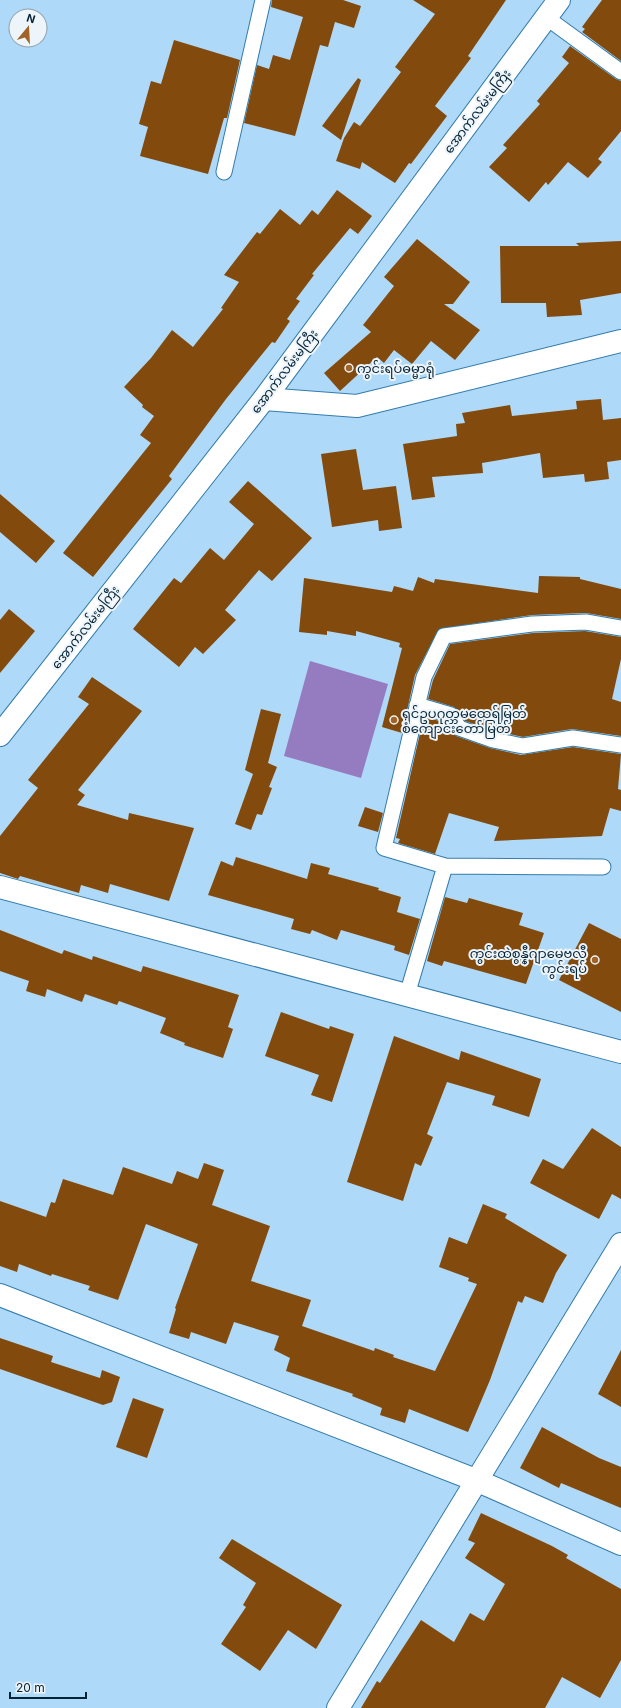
<svg xmlns="http://www.w3.org/2000/svg" width="621" height="1708" viewBox="0 0 621 1708" font-family="Inter,'Noto Sans Myanmar',sans-serif">
<rect width="100%" height="100%" fill="#afd9f8"/>
<path fill="#957bbf" d="M 310,661 L 388,684 L 361,778 L 284,756 Z"/>
<path fill="#824a0c" d="M 272,0 L 343,0 L 361,6 L 354,28 L 335,22 L 328,47 L 320,45 L 295,136 L 244,123 L 257,65 L 269,69 L 273,55 L 290,60 L 303,17 L 271,7 Z
M 413,0 L 506,0 L 468,56 L 471,58 L 435,106 L 447,116 L 411,164 L 409,163 L 395,183 L 362,162 L 360,169 L 336,161 L 344,138 L 354,122 L 360,126 L 401,72 L 395,67 L 435,14 Z
M 602,0 L 621,0 L 621,61 L 582,32 L 585,29 L 582,27 Z
M 174,40 L 240,60 L 227,118 L 224,118 L 208,174 L 140,156 L 148,127 L 139,124 L 151,81 L 161,84 Z
M 570,46 L 616,79 L 621,81 L 621,131 L 598,159 L 602,162 L 588,178 L 568,162 L 548,185 L 546,182 L 529,202 L 489,167 L 507,148 L 503,145 L 540,104 L 537,101 L 569,63 L 562,57 Z
M 358,78 L 361,80 L 341,140 L 322,126 Z
M 337,190 L 372,216 L 358,234 L 350,228 L 312,274 L 314,275 L 296,299 L 300,301 L 287,319 L 290,321 L 275,343 L 272,342 L 226,399 L 169,476 L 172,479 L 93,577 L 63,553 L 151,443 L 140,435 L 154,416 L 142,407 L 143,405 L 124,387 L 151,358 L 172,330 L 193,347 L 223,309 L 221,308 L 239,282 L 224,275 L 257,232 L 260,234 L 280,209 L 300,225 L 312,210 L 318,215 Z
M 417,239 L 470,282 L 453,304 L 444,304 L 480,330 L 455,360 L 431,341 L 412,364 L 394,350 L 384,363 L 377,357 L 340,391 L 324,373 L 371,332 L 363,325 L 394,286 L 384,277 Z
M 621,241 L 621,293 L 580,300 L 582,315 L 547,317 L 546,303 L 501,303 L 500,246 L 579,246 L 576,243 Z
M 601,399 L 603,420 L 621,418 L 621,460 L 607,462 L 609,479 L 585,482 L 584,474 L 543,478 L 540,453 L 482,463 L 483,473 L 432,477 L 435,497 L 412,500 L 403,444 L 457,436 L 456,424 L 465,423 L 462,413 L 510,405 L 512,416 L 577,409 L 576,401 Z
M 356,449 L 363,490 L 396,486 L 402,528 L 379,531 L 378,520 L 332,527 L 321,454 Z
M 248,481 L 312,538 L 272,581 L 259,570 L 225,610 L 236,620 L 203,654 L 195,647 L 179,667 L 133,629 L 174,578 L 181,583 L 210,548 L 224,560 L 254,524 L 229,502 Z
M 0,494 L 55,541 L 36,563 L 0,532 Z
M 539,576 L 580,577 L 580,579 L 621,589 L 621,619 L 586,613 L 532,615 L 439,629 L 415,675 L 402,733 L 382,727 L 402,648 L 399,647 L 400,643 L 356,631 L 356,636 L 327,631 L 327,635 L 299,632 L 304,578 L 392,592 L 394,586 L 413,591 L 418,577 L 434,583 L 435,579 L 538,593 Z
M 9,609 L 35,631 L 0,673 L 0,620 Z
M 585,631 L 621,637 L 621,659 L 612,699 L 621,702 L 621,736 L 572,729 L 523,737 L 495,731 L 465,721 L 454,707 L 428,699 L 433,680 L 450,644 L 533,633 Z
M 92,677 L 142,711 L 78,790 L 85,795 L 77,805 L 128,820 L 129,813 L 194,828 L 169,901 L 110,884 L 108,893 L 81,885 L 79,893 L 20,876 L 18,879 L 0,873 L 0,836 L 38,788 L 28,780 L 89,704 L 78,697 Z
M 261,709 L 281,714 L 268,763 L 277,767 L 269,787 L 272,788 L 262,815 L 257,814 L 251,830 L 235,824 L 253,774 L 245,770 Z
M 424,716 L 445,723 L 456,736 L 490,748 L 521,755 L 573,747 L 621,754 L 618,789 L 621,790 L 621,811 L 610,808 L 602,836 L 494,841 L 499,827 L 449,813 L 435,854 L 398,843 L 400,839 L 396,838 Z
M 365,807 L 383,813 L 378,832 L 358,826 Z
M 236,857 L 307,879 L 311,863 L 330,868 L 328,874 L 379,888 L 378,890 L 401,897 L 397,912 L 420,919 L 409,955 L 394,950 L 395,946 L 341,930 L 337,940 L 312,930 L 310,934 L 291,929 L 294,919 L 208,895 L 221,861 L 233,866 Z
M 445,897 L 467,903 L 469,898 L 523,913 L 519,925 L 544,933 L 526,984 L 444,961 L 442,966 L 427,961 Z
M 589,923 L 621,939 L 621,1012 L 559,980 Z
M 0,930 L 62,954 L 64,950 L 92,960 L 93,956 L 141,972 L 143,966 L 239,995 L 228,1027 L 233,1029 L 223,1058 L 184,1045 L 185,1043 L 160,1033 L 166,1018 L 119,1001 L 117,1005 L 85,994 L 82,1002 L 47,989 L 45,997 L 26,991 L 29,981 L 0,971 Z
M 281,1012 L 329,1029 L 330,1026 L 354,1034 L 332,1102 L 311,1095 L 319,1075 L 265,1056 Z
M 394,1036 L 459,1060 L 461,1051 L 541,1079 L 529,1117 L 492,1105 L 495,1096 L 447,1082 L 427,1134 L 433,1137 L 421,1166 L 415,1163 L 403,1201 L 347,1182 Z
M 592,1128 L 621,1147 L 621,1199 L 612,1194 L 599,1219 L 530,1183 L 543,1159 L 563,1169 Z
M 204,1163 L 224,1170 L 212,1205 L 270,1226 L 251,1281 L 311,1300 L 302,1326 L 374,1351 L 375,1348 L 394,1355 L 393,1357 L 435,1371 L 477,1284 L 468,1281 L 469,1278 L 439,1267 L 449,1237 L 467,1244 L 483,1204 L 507,1214 L 505,1218 L 567,1255 L 556,1273 L 543,1303 L 525,1296 L 522,1303 L 518,1301 L 490,1380 L 468,1432 L 409,1409 L 405,1423 L 380,1415 L 382,1408 L 352,1396 L 353,1394 L 286,1371 L 290,1358 L 274,1350 L 279,1336 L 234,1322 L 226,1344 L 191,1332 L 189,1339 L 169,1333 L 176,1309 L 175,1308 L 198,1244 L 146,1224 L 118,1300 L 88,1290 L 90,1286 L 52,1274 L 51,1276 L 19,1264 L 17,1272 L 0,1266 L 0,1201 L 46,1217 L 51,1202 L 55,1203 L 63,1179 L 113,1195 L 123,1167 L 172,1184 L 177,1171 L 198,1179 Z
M 0,1338 L 53,1356 L 51,1362 L 100,1378 L 102,1370 L 120,1377 L 112,1402 L 103,1405 L 0,1369 Z
M 621,1350 L 621,1407 L 598,1394 Z
M 133,1398 L 164,1409 L 147,1458 L 116,1447 Z
M 542,1427 L 599,1458 L 621,1467 L 621,1508 L 561,1483 L 559,1488 L 520,1468 Z
M 481,1513 L 552,1546 L 568,1555 L 566,1558 L 621,1589 L 621,1660 L 600,1698 L 562,1677 L 545,1708 L 361,1708 L 377,1681 L 380,1683 L 421,1620 L 454,1642 L 470,1613 L 484,1621 L 505,1584 L 465,1558 L 475,1543 L 468,1540 Z
M 232,1539 L 342,1605 L 316,1649 L 288,1630 L 260,1671 L 221,1644 L 246,1607 L 243,1605 L 256,1583 L 219,1558 Z"/>
<g fill="none" stroke-linecap="round" stroke-linejoin="round">
<defs>
<path id="service" d="M 547,18 L 621,72
M 224,172 L 263,0
M 417,705 L 451,715 L 459,728 L 493,740 L 523,746 L 573,738 L 621,745
M 445,866 L 603,867
M 407,995 L 445,866 L 384,848 L 424,677 L 444,636 L 532,624 L 586,622 L 621,628"/>
<path id="minor" d="M 264,399 L 357,406 L 621,341
M 0,887 L 621,1052"/>
<path id="secondary" d="M 0,735 L 264,399 L 559,0
M 0,1295 L 478,1481 L 621,1544
M 338,1708 L 621,1244"/>
</defs>
<use href="#service" stroke="#337cac" stroke-width="17"/>
<use href="#minor" stroke="#337cac" stroke-width="24"/>
<use href="#secondary" stroke="#337cac" stroke-width="24"/>
<use href="#service" stroke="#fff" stroke-width="15"/>
<use href="#minor" stroke="#fff" stroke-width="22"/>
<use href="#secondary" stroke="#fff" stroke-width="22"/>
</g>
<g fill="#a16328" stroke="#eef5fa" stroke-width="1.5">
<circle cx="349" cy="368" r="4"/>
<circle cx="394" cy="720" r="4"/>
<circle cx="595" cy="960" r="4"/>
</g>
<g text-anchor="middle" dominant-baseline="central" stroke-width="4" stroke-linejoin="round" paint-order="stroke">
<g font-size="13" fill="#042336" stroke="#eef5fa">
<text transform="translate(477 111) rotate(-53)">အောက်လမ်းမကြီး</text>
<text transform="translate(284 371) rotate(-53)">အောက်လမ်းမကြီး</text>
<text transform="translate(85 627) rotate(-52)">အောက်လမ်းမကြီး</text>
</g>
<g font-size="13" fill="#042336" stroke="#eef5fa" text-anchor="start">
<text x="357" y="368">ကွင်းရပ်ဓမ္မာရုံ</text>
<text x="402" y="713">ရှင်ဥပဂုတ္တမထေရ်မြတ်<tspan x="402" dy="15">စံကျောင်းတော်မြတ်</tspan></text>
<text x="587" y="953" text-anchor="end">ကွင်းထဲစွန္နီဂျာမေဗလီ<tspan x="587" dy="15">ကွင်းရပ်</tspan></text>
</g>
</g>
<g transform="translate(28 28) rotate(18)"><circle r="19" fill="#eef5fa" stroke="#90a1ac"/>
<path d="M0-3L7 15L0 10L-7 15Z" fill="#a16328"/>
<text y="-6" font-size="11" font-weight="bold" text-anchor="middle" fill="#042336">N</text>
</g>
<path d="M10 1692v6h76v-6" fill="none" stroke="#042336" stroke-width="2"/>
<text x="16" y="1692" font-size="12" fill="#042336" stroke="#eef5fa" stroke-width="3" paint-order="stroke">20 m</text>
</svg>
